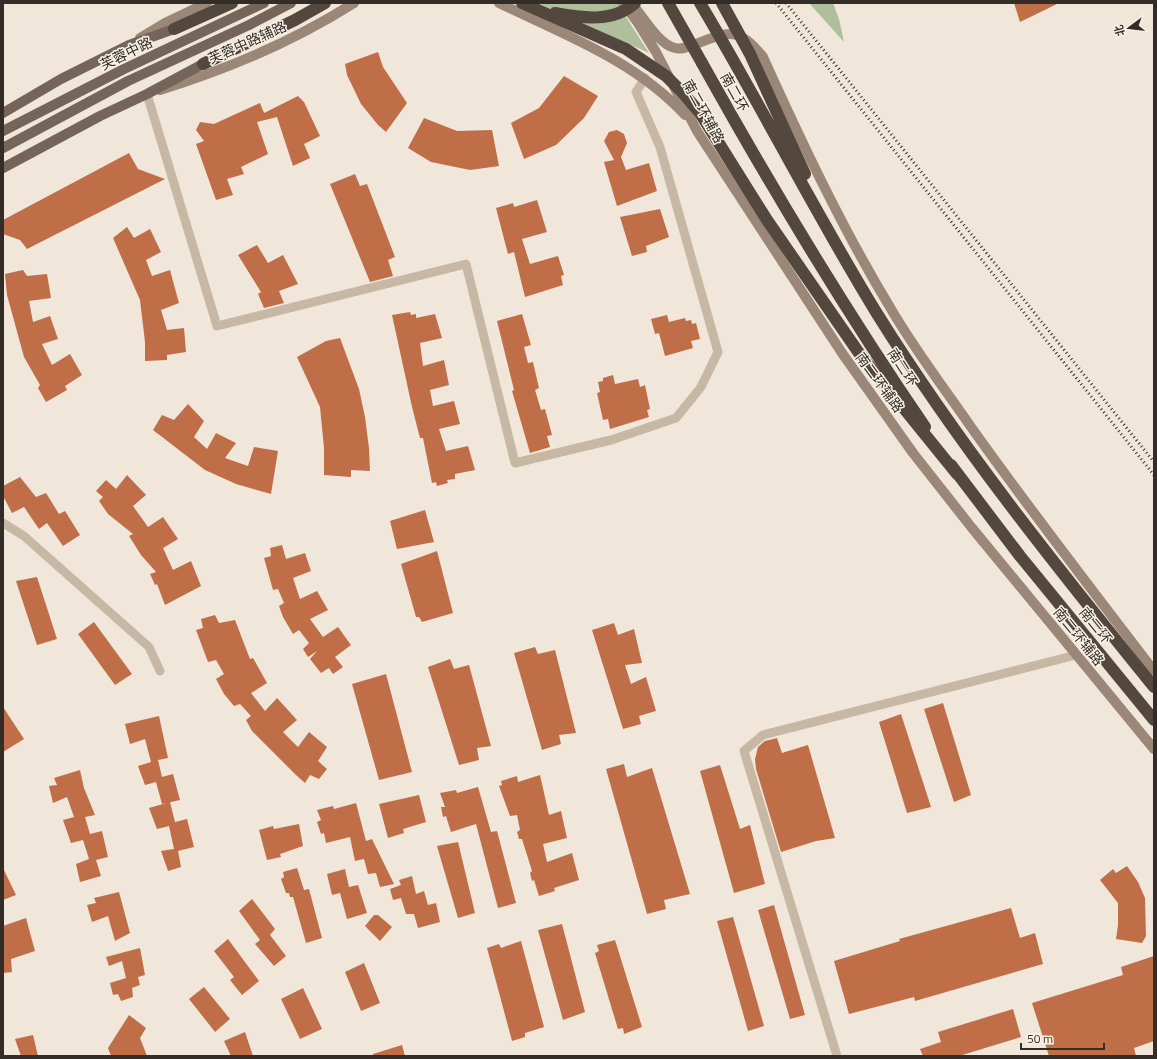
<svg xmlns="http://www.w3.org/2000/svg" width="1157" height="1059" viewBox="0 0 1157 1059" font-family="'Titillium Web','Noto Sans SC',sans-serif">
<rect width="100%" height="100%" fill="#f0e7da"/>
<path fill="#afbe9b" d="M 538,3 L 617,3 L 649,53 Z
M 809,3 L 833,3 L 839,19 L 844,42 Z"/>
<path fill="#bf6e48" d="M 1014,3 L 1059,3 L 1020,22 Z
M 378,52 L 383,67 L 407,103 L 386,132 L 378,125 L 361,104 L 347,75 L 345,64 Z
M 564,76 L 598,96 L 584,118 L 556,145 L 524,159 L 511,123 L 539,108 Z
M 298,96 L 304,102 L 320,136 L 304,144 L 310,158 L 293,166 L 277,117 L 257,122 L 268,154 L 241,167 L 244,174 L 227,179 L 233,195 L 216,200 L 196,144 L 204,141 L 196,130 L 200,122 L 214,124 L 260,103 L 264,113 Z
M 424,118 L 457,131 L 492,130 L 499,166 L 470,170 L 431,162 L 408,148 Z
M 617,130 L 624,134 L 627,143 L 621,157 L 626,170 L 649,163 L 657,191 L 617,206 L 604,162 L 614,160 L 604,141 L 609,132 Z
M 129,153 L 138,169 L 165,179 L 27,249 L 20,240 L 3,234 L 3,220 Z
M 355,174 L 360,186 L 367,184 L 395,257 L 388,260 L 393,276 L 370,282 L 330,184 Z
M 537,200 L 547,232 L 522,239 L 530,264 L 558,256 L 564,275 L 561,276 L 563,285 L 525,297 L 514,252 L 508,254 L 496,208 L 513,203 L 514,207 Z
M 660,209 L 669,237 L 646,246 L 647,252 L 632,256 L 620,217 Z
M 127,227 L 134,238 L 150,229 L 161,252 L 146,260 L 152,276 L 170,270 L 179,303 L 161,310 L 167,330 L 184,328 L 186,352 L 167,355 L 167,360 L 145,361 L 145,342 L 140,300 L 113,238 Z
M 257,245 L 268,263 L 283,255 L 298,284 L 279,291 L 284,303 L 264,308 L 258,294 L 261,292 L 238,255 Z
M 23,270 L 27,276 L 47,274 L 51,298 L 29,301 L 33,322 L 50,316 L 58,339 L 42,344 L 52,365 L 70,354 L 82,375 L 65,386 L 67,390 L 46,402 L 38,388 L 40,385 L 24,357 L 7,295 L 5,274 Z
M 410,312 L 411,315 L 416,314 L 416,318 L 435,314 L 442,338 L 420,343 L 423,366 L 444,360 L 449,385 L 430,390 L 433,406 L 454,401 L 460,424 L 439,429 L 446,451 L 468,446 L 475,470 L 455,474 L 455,479 L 447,480 L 448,483 L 437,486 L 436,482 L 432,483 L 423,438 L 420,438 L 412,407 L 392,315 Z
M 522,314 L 531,345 L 524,347 L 528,363 L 533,362 L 539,388 L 535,390 L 541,410 L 545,409 L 552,435 L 547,436 L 550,447 L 530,453 L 512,391 L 514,390 L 497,321 Z
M 667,315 L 669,322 L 685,318 L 686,321 L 691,320 L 692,324 L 696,323 L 700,339 L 691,341 L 693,348 L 665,356 L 659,333 L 655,334 L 651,319 Z
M 340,338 L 359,389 L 365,417 L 369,448 L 370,471 L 351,470 L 351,477 L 324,475 L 324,448 L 320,407 L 297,357 L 326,341 Z
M 613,375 L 615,384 L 638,379 L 640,387 L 645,385 L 650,409 L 647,410 L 649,417 L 610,429 L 608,419 L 603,420 L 597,393 L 600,392 L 598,382 L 603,381 L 603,378 Z
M 188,404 L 204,421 L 194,437 L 207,449 L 216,433 L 236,443 L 225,458 L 248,466 L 254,447 L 278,451 L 271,494 L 236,484 L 205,470 L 153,430 L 162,415 L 174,420 Z
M 127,475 L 146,495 L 133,506 L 148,527 L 163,517 L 178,539 L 163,548 L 173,570 L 191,561 L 201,586 L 165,605 L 157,584 L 155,585 L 150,574 L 156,572 L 141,555 L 129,536 L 133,534 L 108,514 L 99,501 L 103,497 L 96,491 L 106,480 L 116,489 Z
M 20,477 L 36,497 L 46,493 L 59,514 L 65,511 L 80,535 L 63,546 L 47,523 L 39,529 L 24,507 L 12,513 L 3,496 L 3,486 Z
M 425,510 L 434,542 L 397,549 L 390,521 Z
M 282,545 L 286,559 L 305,553 L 311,571 L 293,578 L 300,599 L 317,591 L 328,610 L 310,619 L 323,637 L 338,627 L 351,645 L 335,657 L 343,667 L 333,674 L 329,668 L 321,673 L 310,659 L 317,651 L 308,657 L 303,649 L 309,643 L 299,630 L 293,634 L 283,617 L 279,606 L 284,603 L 278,589 L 273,590 L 264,558 L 271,556 L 270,548 Z
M 437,551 L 453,613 L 422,622 L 419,617 L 416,617 L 401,564 Z
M 37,577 L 57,639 L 37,645 L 16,581 Z
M 215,615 L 219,623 L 235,620 L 250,659 L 253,658 L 267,683 L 251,693 L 265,711 L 277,698 L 297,720 L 283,732 L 298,747 L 309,732 L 327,747 L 318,761 L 327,769 L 319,779 L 310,775 L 305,783 L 296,775 L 252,731 L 246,720 L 251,716 L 240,704 L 234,706 L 224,694 L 216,679 L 224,674 L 216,660 L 208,662 L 196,630 L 203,628 L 201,619 Z
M 94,622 L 132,674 L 115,685 L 78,634 Z
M 614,623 L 618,635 L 634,629 L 642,663 L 625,665 L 631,684 L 646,677 L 656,711 L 639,716 L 641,724 L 623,729 L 592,630 Z
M 535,647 L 538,654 L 555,650 L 576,733 L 559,735 L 561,744 L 542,750 L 514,653 Z
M 450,659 L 454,669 L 469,665 L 491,746 L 477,748 L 479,760 L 459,765 L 428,667 Z
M 386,674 L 412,772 L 379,780 L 352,684 Z
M 943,703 L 971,795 L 954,802 L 924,709 Z
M 3,707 L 24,739 L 3,752 Z
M 901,714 L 931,807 L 907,813 L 879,722 Z
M 159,716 L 168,758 L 158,760 L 162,777 L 173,774 L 180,800 L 162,804 L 156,782 L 145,785 L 138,766 L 151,762 L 145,739 L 130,744 L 125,724 Z
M 777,738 L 782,753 L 808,745 L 835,838 L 816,841 L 781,852 L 756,769 L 755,759 L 758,747 L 765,741 Z
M 624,764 L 627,777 L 652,768 L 690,894 L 664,900 L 666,909 L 647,914 L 606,769 Z
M 720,765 L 740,829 L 750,825 L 765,884 L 734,893 L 700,771 Z
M 80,770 L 84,788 L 95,815 L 85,817 L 90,834 L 102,831 L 108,857 L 96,860 L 101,876 L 80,882 L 76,864 L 89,859 L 83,840 L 71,843 L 63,820 L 74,817 L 67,797 L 53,803 L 49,786 L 57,785 L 54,778 Z
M 540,775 L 549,815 L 561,811 L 567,838 L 543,844 L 547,862 L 572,853 L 579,880 L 554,888 L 555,891 L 539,896 L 534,880 L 532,881 L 530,873 L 532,871 L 522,839 L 519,839 L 517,832 L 520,830 L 517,815 L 510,816 L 499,786 L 502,785 L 501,781 L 517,776 L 518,782 Z
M 478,787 L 491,832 L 497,831 L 516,903 L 498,908 L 476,824 L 451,832 L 446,816 L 443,817 L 441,807 L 445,807 L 440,793 L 456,790 L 457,793 Z
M 419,795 L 426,822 L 403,829 L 404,833 L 388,838 L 379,804 Z
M 170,802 L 175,822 L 187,819 L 194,847 L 178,851 L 181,867 L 168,871 L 161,851 L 174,849 L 169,826 L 157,829 L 149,808 Z
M 356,803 L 366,841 L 372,839 L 394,884 L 380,887 L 376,873 L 368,874 L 364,859 L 355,861 L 350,837 L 326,843 L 324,833 L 321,834 L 317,822 L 321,820 L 317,810 L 333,806 L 334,809 Z
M 299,824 L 303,846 L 280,854 L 281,857 L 267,860 L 259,830 L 273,826 L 274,829 Z
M 458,842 L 475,913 L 458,918 L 437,846 Z
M 1127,866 L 1138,882 L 1145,898 L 1146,936 L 1142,943 L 1116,939 L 1118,925 L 1118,903 L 1100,880 L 1113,869 L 1116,873 Z
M 3,868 L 16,895 L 3,900 Z
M 297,868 L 304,890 L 309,889 L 322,938 L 306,943 L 293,897 L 290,897 L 289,893 L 286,893 L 281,879 L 284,877 L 283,872 Z
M 345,869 L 349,887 L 358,885 L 367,913 L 347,919 L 340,893 L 332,895 L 327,874 Z
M 412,876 L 416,894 L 424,891 L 428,905 L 436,903 L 440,922 L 418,928 L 414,914 L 406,914 L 401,898 L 393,900 L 390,889 L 401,885 L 399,880 Z
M 119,892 L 130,933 L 115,941 L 108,916 L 92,922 L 87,905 L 96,903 L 94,898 Z
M 252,899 L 275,929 L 270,935 L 286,956 L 274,966 L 255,944 L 260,940 L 239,911 Z
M 774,905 L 805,1015 L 790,1019 L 758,910 Z
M 1011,908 L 1020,938 L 1035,933 L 1043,964 L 915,1001 L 914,997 L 849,1014 L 834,961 L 900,941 L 899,939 Z
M 374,915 L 378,915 L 392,927 L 380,941 L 365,926 Z
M 733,917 L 764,1026 L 748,1031 L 717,921 Z
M 26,918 L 35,951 L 11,959 L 12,972 L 3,973 L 3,926 Z
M 562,924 L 585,1012 L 563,1020 L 538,930 Z
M 228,939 L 259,981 L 242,995 L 230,980 L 234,977 L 214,951 Z
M 615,940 L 642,1027 L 624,1034 L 623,1028 L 618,1029 L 595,953 L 599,951 L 597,945 Z
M 521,941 L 544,1027 L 525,1033 L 525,1037 L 512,1041 L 487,948 L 499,944 L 501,948 Z
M 140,948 L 145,975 L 138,977 L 140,985 L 132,988 L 133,997 L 121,1001 L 118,994 L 113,995 L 110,983 L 126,978 L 122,961 L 109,966 L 106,957 Z
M 1154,956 L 1154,1041 L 1134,1048 L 1136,1056 L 1049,1056 L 1032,1003 L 1123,975 L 1121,967 Z
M 364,963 L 380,1003 L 361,1011 L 345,972 Z
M 204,987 L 230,1019 L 215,1032 L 189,999 Z
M 303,988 L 322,1029 L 300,1039 L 281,999 Z
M 1013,1009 L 1021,1037 L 959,1056 L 923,1056 L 920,1049 L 941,1042 L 938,1032 Z
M 129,1015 L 146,1028 L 140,1038 L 147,1056 L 111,1056 L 108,1048 Z
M 245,1032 L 253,1056 L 231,1056 L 224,1041 Z
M 33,1035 L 38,1056 L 21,1056 L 15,1039 Z
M 402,1045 L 405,1056 L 373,1056 L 373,1054 Z"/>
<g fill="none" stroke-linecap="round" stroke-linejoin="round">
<path stroke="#c7b8a6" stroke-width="9" d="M 147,94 L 217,326 L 466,264 L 515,463 L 611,440 L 676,418 L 701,387 L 718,352 L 660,147 L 636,92 L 645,78
M 3,523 L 24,536 L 149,647 L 160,671
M 837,1056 L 744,751 L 763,735 L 1076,655"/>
<path stroke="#9a8778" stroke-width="10" d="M 499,3 C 563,34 636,61 685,115
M 623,3 L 638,23 L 656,52 L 697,131 L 842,353 L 913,453 L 972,528 L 1154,749
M 636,9 C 646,21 659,44 675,48 C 681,50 688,47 693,45 C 728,32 737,25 763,57 C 802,143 842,228 891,309 C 915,350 944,388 971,427 C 1030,510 1092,590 1154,671
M 140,38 L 165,23 L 207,3
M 160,90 C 228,69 294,41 354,3"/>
<path stroke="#756459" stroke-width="10" d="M 3,113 L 61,79 L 129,45 L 174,29
M 3,131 L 124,69 L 264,3
M 3,148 L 128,81 L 249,25 L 291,3
M 3,168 L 100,116 L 147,94 L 203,64"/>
<path stroke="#54473e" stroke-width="12" d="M 174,29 L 232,3
M 702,63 C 771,187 845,310 925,427
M 203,64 L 295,20 L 325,3
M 951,465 L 1020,556 L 1154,720"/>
<path stroke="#342c27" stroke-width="3" stroke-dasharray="1 3" stroke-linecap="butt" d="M 776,3 L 1154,475
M 786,3 L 1154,462"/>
<path stroke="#54473e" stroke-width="12" d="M 522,3 L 626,49 L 666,76 L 683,93 L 700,113 L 767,220 L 859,353 L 957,474
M 668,3 L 702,63
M 700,3 C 761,105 814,211 876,312 C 958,444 1056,566 1154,687
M 722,3 L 750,54 L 805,174
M 555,13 C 582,18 613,23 635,3"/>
</g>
<g text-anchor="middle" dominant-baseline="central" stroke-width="3" stroke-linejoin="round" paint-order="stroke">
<g font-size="14" fill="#342c27" stroke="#f8f1e6">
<text transform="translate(247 42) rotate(-24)">芙蓉中路辅路</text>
<text transform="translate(126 53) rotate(-26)">芙蓉中路</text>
<text transform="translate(735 92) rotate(61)">南二环</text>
<text transform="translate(704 111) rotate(61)">南二环辅路</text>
<text transform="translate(903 367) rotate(57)">南二环</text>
<text transform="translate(880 382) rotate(54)">南二环辅路</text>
<text transform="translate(1096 625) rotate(51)">南二环</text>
<text transform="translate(1079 636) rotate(51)">南二环辅路</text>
</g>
</g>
<rect width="1157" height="1059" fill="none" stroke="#342c27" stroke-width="8"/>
<g transform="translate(1129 28) rotate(255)" stroke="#f8f1e6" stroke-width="3" paint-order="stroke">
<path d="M0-3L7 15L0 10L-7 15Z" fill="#342c27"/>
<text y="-6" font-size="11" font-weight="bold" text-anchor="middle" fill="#342c27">北</text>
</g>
<path d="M1021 1043v6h83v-6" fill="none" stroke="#342c27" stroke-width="2"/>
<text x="1027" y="1043" font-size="12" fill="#342c27" stroke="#f8f1e6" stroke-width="3" paint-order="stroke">50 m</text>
</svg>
